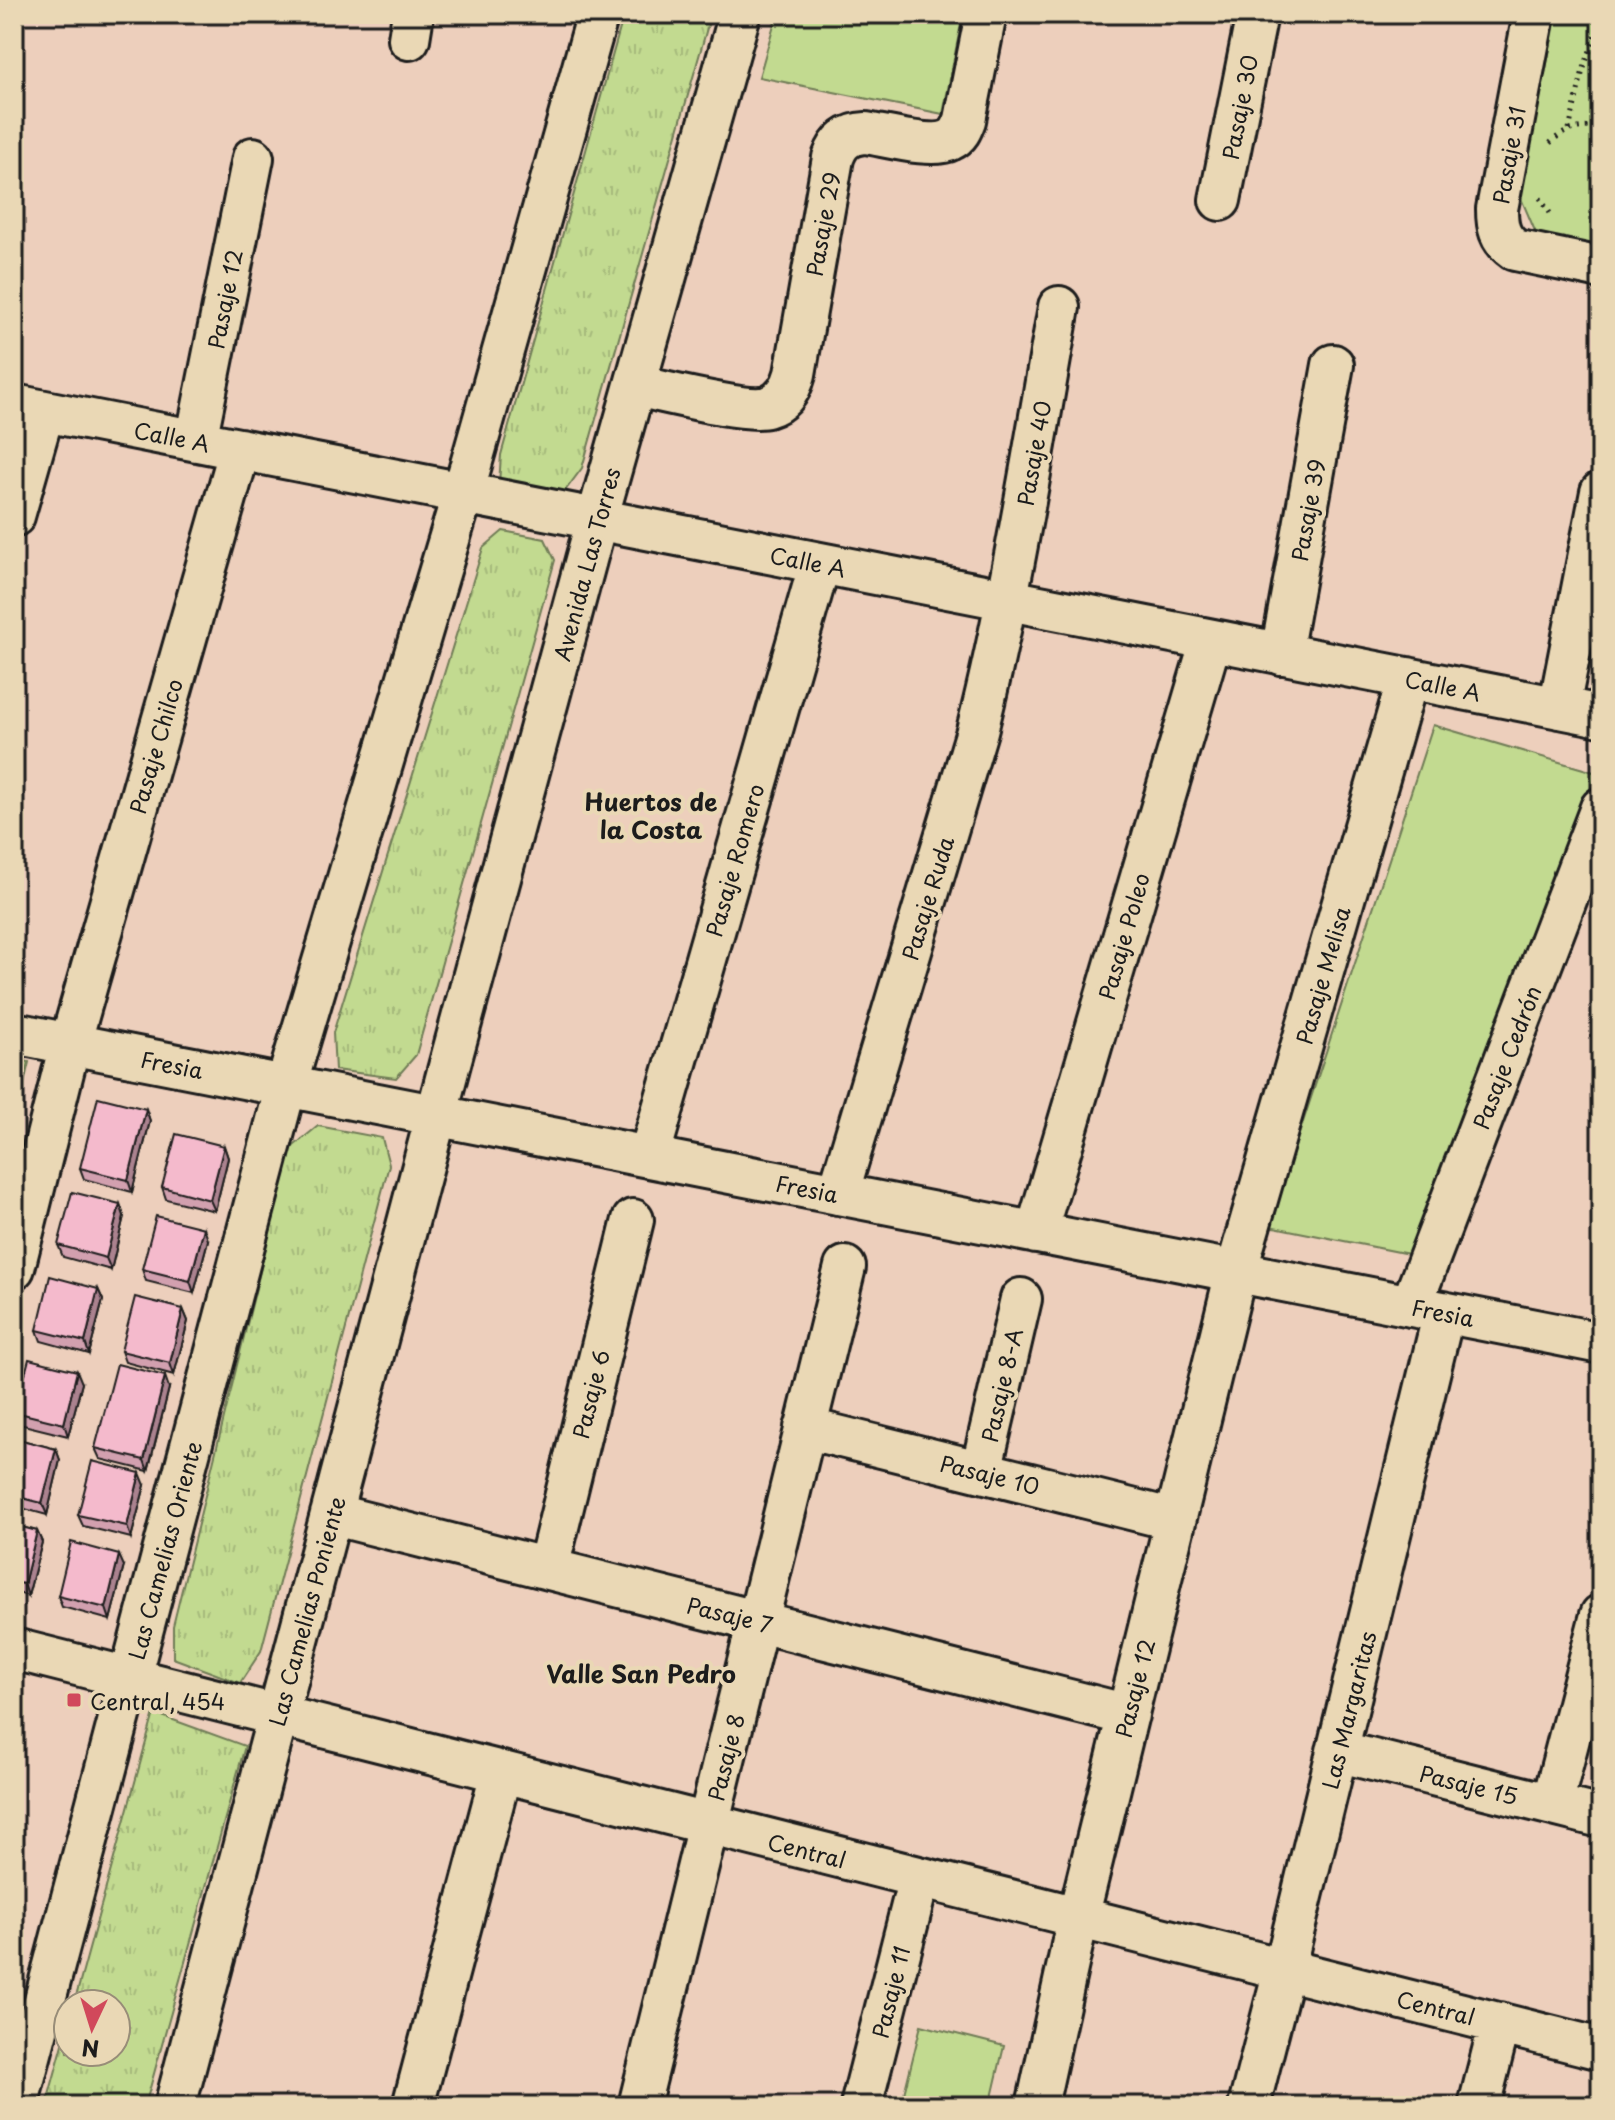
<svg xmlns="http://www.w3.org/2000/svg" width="1615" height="2120" viewBox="0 0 1615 2120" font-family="'Playpen Sans',sans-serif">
<defs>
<pattern id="grass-tufts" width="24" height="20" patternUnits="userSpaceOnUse" patternTransform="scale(2)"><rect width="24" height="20" fill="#c2da90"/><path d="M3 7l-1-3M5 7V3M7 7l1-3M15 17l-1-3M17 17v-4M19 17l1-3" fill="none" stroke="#a6ba7c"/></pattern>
</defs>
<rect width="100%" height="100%" fill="#edcfbc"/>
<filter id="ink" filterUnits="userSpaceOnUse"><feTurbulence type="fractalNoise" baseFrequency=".0125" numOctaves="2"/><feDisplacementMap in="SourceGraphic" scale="16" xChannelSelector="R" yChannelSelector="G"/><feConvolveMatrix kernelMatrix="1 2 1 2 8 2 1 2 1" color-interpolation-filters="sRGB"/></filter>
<g filter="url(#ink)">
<path fill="url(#grass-tufts)" stroke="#6f7b56" stroke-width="2" d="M 624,14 L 711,14 L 582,468 L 562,495 L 499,484 L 501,455 Z
M 503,531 L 545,539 L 555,560 L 416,1055 L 396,1078 L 335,1070 L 333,1033 L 483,548 Z
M 14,1059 L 29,1062 L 14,1127 Z
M 318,1126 L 382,1138 L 389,1165 L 261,1651 L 240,1683 L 173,1658 L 173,1626 L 290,1149 Z
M 154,1713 L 245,1746 L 145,2106 L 46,2106 L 68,2026 L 68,2052 L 116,2052 L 116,2004 L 74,2004 Z"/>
<path fill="#c2da90" stroke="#6f7b56" stroke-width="2" d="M 777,14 L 963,14 L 943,114 L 759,77 Z
M 1557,14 L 1601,14 L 1601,250 L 1538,238 L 1520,196 Z
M 1433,725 L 1597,773 L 1414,1255 L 1269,1226 Z
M 921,2025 L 1004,2046 L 990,2106 L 901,2106 Z"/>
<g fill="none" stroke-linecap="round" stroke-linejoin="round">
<defs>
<path id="minor" d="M 1534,14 L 1497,209 C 1497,226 1499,239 1515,250 L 1601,268
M 409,39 L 413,14
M 1220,200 L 1257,14
M 635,386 C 662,391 745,413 767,407 C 783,402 791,389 795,374 L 833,158 C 839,141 848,134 866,133 C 886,136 933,149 950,140 C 959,136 962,128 965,120 L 986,14
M 14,405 L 1601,716
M 196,441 L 253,158
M 14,516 L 44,411
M 1281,654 L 1333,365
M 1559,708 L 1601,492
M 14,1033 L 1601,1343
M 649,1157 L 820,563
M 838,1194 L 977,731 C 1012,591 1034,448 1059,307
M 1036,1233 L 1211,640
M 14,1268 L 70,1044 L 240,449
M 1411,1306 L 1601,808
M 805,1428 L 1175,1520
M 981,1471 L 1021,1299
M 331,1514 L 1128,1715
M 548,1568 L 633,1220
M 14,1649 L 1601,2049
M 1337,1751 L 1601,1817
M 1552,1804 L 1601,1615
M 17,2106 L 286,1086 L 463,493 L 598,14
M 175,2106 L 449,1067 L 597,519 L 740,14
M 413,2106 L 501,1773
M 639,2106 L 845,1267
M 861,2106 L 919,1878
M 1037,2106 L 1078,1918 L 1236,1272 L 1408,678
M 1249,2106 L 1284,1970 L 1444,1312
M 1479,2106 L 1500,2023"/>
</defs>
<use href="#minor" stroke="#1c1c1c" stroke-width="46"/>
<path stroke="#1c1c1c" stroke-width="5" stroke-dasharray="2 6" stroke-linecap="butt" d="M 1569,130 L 1582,74 L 1601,18
M 1550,143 C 1565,129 1580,125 1601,128
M 1540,198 L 1552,216"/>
<use href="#minor" stroke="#ead8b5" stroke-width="40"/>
</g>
<path fill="#d2a0af" stroke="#1c1c1c" stroke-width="2" d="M 146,1109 L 150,1121 L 132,1192 L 84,1179 L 80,1168 Z
M 224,1146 L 228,1158 L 215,1211 L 166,1199 L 162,1187 Z
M 120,1204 L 124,1216 L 111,1270 L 63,1257 L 58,1245 Z
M 208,1240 L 194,1293 L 146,1281 L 142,1269 Z
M 98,1289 L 103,1300 L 89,1354 L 41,1341 L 37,1330 Z
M 183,1309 L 188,1321 L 174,1375 L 125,1362 L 121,1351 Z
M 82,1383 L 68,1436 L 19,1424 L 15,1412 Z
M 169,1388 L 148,1471 L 100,1459 L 95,1448 Z
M 14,1438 L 56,1449 L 60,1460 L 47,1515 L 14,1506 Z
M 145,1485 L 131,1538 L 83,1526 L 78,1515 Z
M 14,1525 L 37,1531 L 42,1542 L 28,1596 L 14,1592 Z
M 124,1566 L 110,1620 L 62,1607 L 58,1596 Z"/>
<path fill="#ab828f" stroke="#1c1c1c" stroke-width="2" d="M 146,1109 L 150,1121 L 132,1192 L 128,1180 Z
M 224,1146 L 228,1158 L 215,1211 L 210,1200 Z
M 120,1204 L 124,1216 L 111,1270 L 106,1258 Z
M 204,1228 L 208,1240 L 194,1293 L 190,1281 Z
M 98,1289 L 103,1300 L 89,1354 L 85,1342 Z
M 183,1309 L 188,1321 L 174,1375 L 170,1363 Z
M 77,1371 L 82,1383 L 68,1436 L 64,1424 Z
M 165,1376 L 169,1388 L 148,1471 L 144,1460 Z
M 56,1449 L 60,1460 L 47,1515 L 42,1503 Z
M 140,1473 L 145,1485 L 131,1538 L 127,1526 Z
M 37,1531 L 42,1542 L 28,1596 L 24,1584 Z
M 119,1555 L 124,1566 L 110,1620 L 106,1608 Z"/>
<path fill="#f4bacc" stroke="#1c1c1c" stroke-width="2" d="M 98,1097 L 146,1109 L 128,1180 L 80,1168 Z
M 176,1134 L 224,1146 L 210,1200 L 162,1187 Z
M 72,1192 L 120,1204 L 106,1258 L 58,1245 Z
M 156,1216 L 204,1228 L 190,1281 L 142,1269 Z
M 50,1276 L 98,1289 L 85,1342 L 37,1330 Z
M 135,1297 L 183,1309 L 170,1363 L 121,1351 Z
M 29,1359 L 77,1371 L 64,1424 L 15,1412 Z
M 117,1364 L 165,1376 L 144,1460 L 95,1448 Z
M 14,1438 L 56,1449 L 42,1503 L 14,1496 Z
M 92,1461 L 140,1473 L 127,1526 L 78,1515 Z
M 14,1525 L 37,1531 L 24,1584 L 14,1582 Z
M 71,1542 L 119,1555 L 106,1608 L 58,1596 Z"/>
</g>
<rect fill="#d1495b" stroke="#ead8b5" stroke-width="3" x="66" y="1692" width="16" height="16" rx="4"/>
<g text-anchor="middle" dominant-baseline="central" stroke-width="8" stroke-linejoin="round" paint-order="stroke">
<g font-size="22" fill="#1c1c1c" stroke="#ead8b5">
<text transform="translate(1239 107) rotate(-79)">Pasaje 30</text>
<text transform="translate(1508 155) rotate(-80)">Pasaje 31</text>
<text transform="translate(822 224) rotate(-80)">Pasaje 29</text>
<text transform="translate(224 299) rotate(-79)">Pasaje 12</text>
<text transform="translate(172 436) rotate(11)">Calle A</text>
<text transform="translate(1033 453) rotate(-80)">Pasaje 40</text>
<text transform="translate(1307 510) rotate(-80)">Pasaje 39</text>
<text transform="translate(808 561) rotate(11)">Calle A</text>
<text transform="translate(586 564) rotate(-75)">Avenida Las Torres</text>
<text transform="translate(1443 685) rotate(11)">Calle A</text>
<text transform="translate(155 746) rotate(-74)">Pasaje Chilco</text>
<text transform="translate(734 860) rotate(-74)">Pasaje Romero</text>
<text transform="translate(927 898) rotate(-73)">Pasaje Ruda</text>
<text transform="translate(1123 936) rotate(-74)">Pasaje Poleo</text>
<text transform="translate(1322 975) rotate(-74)">Pasaje Melisa</text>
<text transform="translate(1506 1057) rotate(-69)">Pasaje Cedrón</text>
<text transform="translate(172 1064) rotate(11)">Fresia</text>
<text transform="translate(807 1188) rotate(11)">Fresia</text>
<text transform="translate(1443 1312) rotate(11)">Fresia</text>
<text transform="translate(1001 1385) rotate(-77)">Pasaje 8-A</text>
<text transform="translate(590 1394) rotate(-76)">Pasaje 6</text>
<text transform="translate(990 1474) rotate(14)">Pasaje 10</text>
<text transform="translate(164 1550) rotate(-75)">Las Camelias Oriente</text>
<text transform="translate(306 1611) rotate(-75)">Las Camelias Poniente</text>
<text transform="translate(730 1614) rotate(14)">Pasaje 7</text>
<text transform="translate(1134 1688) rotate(-76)">Pasaje 12</text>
<text transform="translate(1348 1710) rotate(-76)">Las Margaritas</text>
<text transform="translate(725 1757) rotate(-76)">Pasaje 8</text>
<text transform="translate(1469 1784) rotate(14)">Pasaje 15</text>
<text transform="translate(807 1850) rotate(14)">Central</text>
<text transform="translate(890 1992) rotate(-76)">Pasaje 11</text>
<text transform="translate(1436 2007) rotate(14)">Central</text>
</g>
<g font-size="22" fill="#1c1c1c" stroke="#ead8b5" text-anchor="start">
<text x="90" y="1700">Central, 454</text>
</g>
<g font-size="24" font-weight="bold" fill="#1c1c1c" stroke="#ead8b5">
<text x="651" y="801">Huertos de<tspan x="651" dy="28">la Costa</tspan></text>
<text x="641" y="1673">Valle San Pedro</text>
</g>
</g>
<rect width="1615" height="2120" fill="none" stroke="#ead8b5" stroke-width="48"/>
<rect x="24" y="24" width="1567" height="2072" fill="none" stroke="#1c1c1c" stroke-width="3" filter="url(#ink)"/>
<g transform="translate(92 2028) rotate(184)"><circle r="38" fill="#ead8b5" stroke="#988d78" stroke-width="2"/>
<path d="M0-6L14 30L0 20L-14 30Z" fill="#d1495b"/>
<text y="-12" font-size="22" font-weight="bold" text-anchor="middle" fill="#1c1c1c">N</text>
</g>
</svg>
